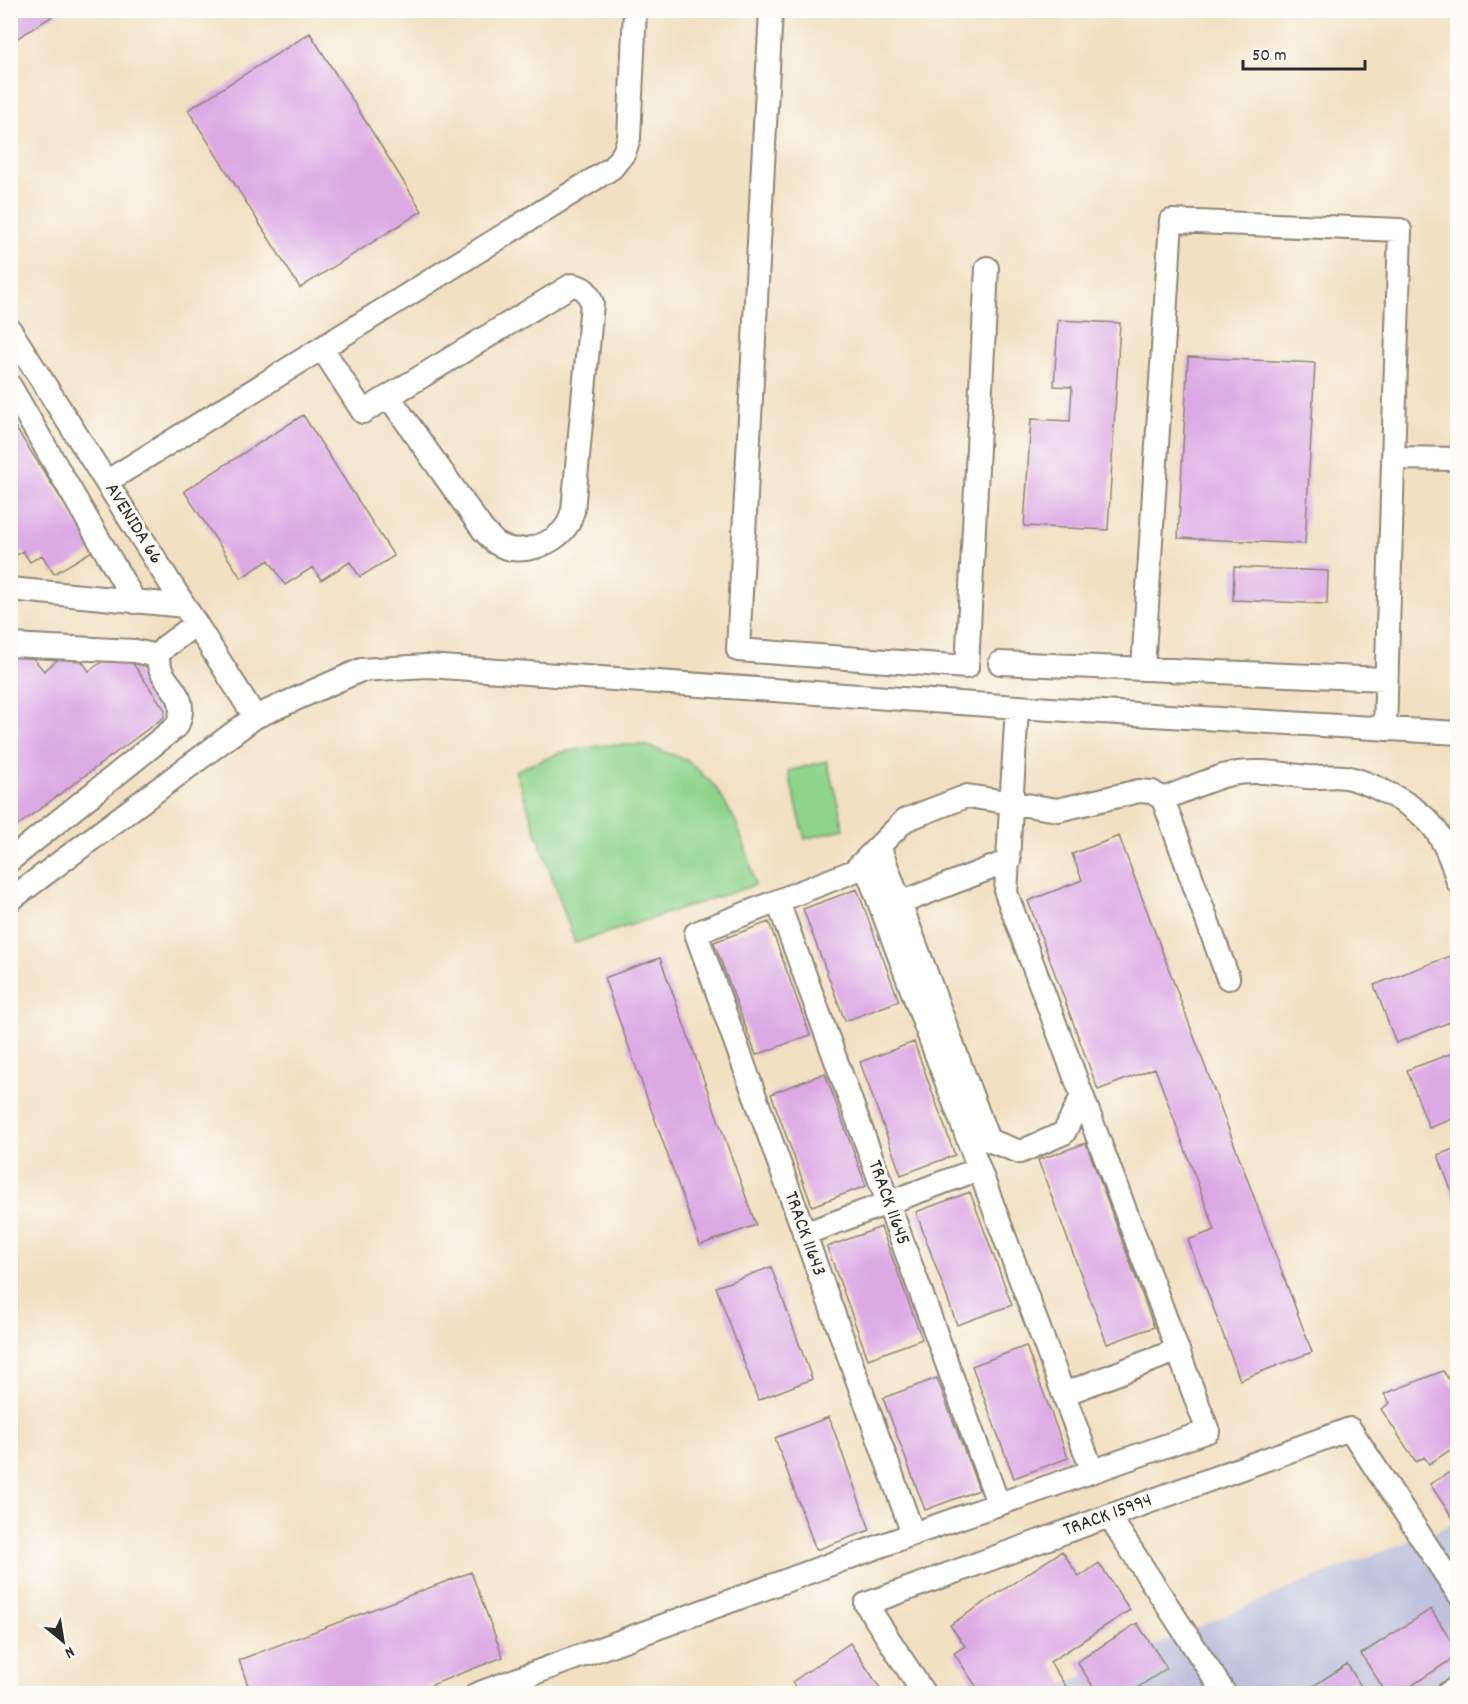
<svg xmlns="http://www.w3.org/2000/svg" width="1468" height="1704" viewBox="0 0 1468 1704" font-family="Dekko,sans-serif">
<rect width="100%" height="100%" fill="#fdfcf7"/>
<filter id="ink" filterUnits="userSpaceOnUse"><feTurbulence type="fractalNoise" baseFrequency=".0167" numOctaves="2"/><feDisplacementMap in="SourceGraphic" scale="12" xChannelSelector="R" yChannelSelector="G"/><feConvolveMatrix kernelMatrix="1 2 1 2 8 2 1 2 1" color-interpolation-filters="sRGB"/></filter>
<filter id="wash" filterUnits="userSpaceOnUse"><feTurbulence type="fractalNoise" baseFrequency=".008" numOctaves="4" result="noise"/><feDisplacementMap in="SourceGraphic" scale="24" xChannelSelector="R" yChannelSelector="G"/><feGaussianBlur stdDeviation="1.35" result="paint"/><feColorMatrix in="noise" values="0 0 0 0 0 0 0 0 0 0 0 0 0 0 0 0 0 1.4 0 .05"/><feComposite in="paint" operator="in"/></filter>
<g filter="url(#wash)">
<rect width="100%" height="100%" fill="#f2e0c2"/>
<path fill="#c0c2dd" d="M 1457,1523 L 1457,1693 L 1041,1694 L 1321,1575 Z"/>
<path fill="#8fd48d" stroke="#5d805c" stroke-width="1.5" d="M 605,745 L 645,745 L 687,760 L 715,786 L 735,820 L 749,858 L 755,885 L 575,943 L 515,771 L 562,752 Z
M 827,761 L 844,829 L 805,839 L 788,771 Z"/>
<g id="blocks">
<path fill="#dca9e5" d="M 10,10 L 58,10 L 59,12 L 10,43 Z
M 310,33 L 422,211 L 300,288 L 188,110 Z
M 1058,320 L 1120,323 L 1108,530 L 1024,526 L 1031,419 L 1070,421 L 1072,387 L 1054,386 Z
M 1188,357 L 1315,363 L 1305,544 L 1178,538 Z
M 303,415 L 394,556 L 360,577 L 350,562 L 321,580 L 313,567 L 285,585 L 269,560 L 241,578 L 184,491 Z
M 10,419 L 94,550 L 54,574 L 42,555 L 30,562 L 23,551 L 10,559 Z
M 1234,567 L 1328,571 L 1327,604 L 1233,600 Z
M 116,652 L 125,652 L 165,710 L 164,717 L 10,831 L 10,659 L 15,656 L 33,658 L 44,671 L 59,659 L 81,660 L 89,671 Z
M 1119,836 L 1312,1352 L 1240,1380 L 1188,1240 L 1215,1230 L 1155,1068 L 1098,1090 L 1028,901 L 1082,880 L 1072,854 Z
M 857,889 L 899,1001 L 845,1021 L 803,909 Z
M 769,922 L 810,1035 L 756,1055 L 714,942 Z
M 1458,953 L 1458,1019 L 1396,1043 L 1374,985 Z
M 660,958 L 756,1225 L 700,1245 L 604,978 Z
M 914,1042 L 955,1155 L 901,1175 L 860,1062 Z
M 1458,1051 L 1458,1117 L 1429,1128 L 1407,1070 Z
M 825,1073 L 866,1186 L 812,1206 L 771,1094 Z
M 1086,1143 L 1154,1327 L 1107,1344 L 1038,1160 Z
M 1458,1147 L 1458,1206 L 1457,1206 L 1438,1155 Z
M 970,1192 L 1012,1305 L 957,1325 L 916,1212 Z
M 881,1227 L 922,1339 L 868,1359 L 827,1247 Z
M 771,1267 L 812,1379 L 758,1400 L 716,1287 Z
M 1026,1346 L 1068,1458 L 1014,1478 L 972,1366 Z
M 1443,1371 L 1458,1393 L 1458,1445 L 1429,1464 L 1424,1457 L 1416,1462 L 1381,1409 L 1390,1403 L 1384,1394 Z
M 937,1378 L 979,1490 L 925,1510 L 883,1398 Z
M 829,1417 L 870,1530 L 816,1550 L 775,1438 Z
M 1458,1467 L 1458,1526 L 1430,1484 Z
M 1062,1551 L 1079,1577 L 1099,1563 L 1130,1610 L 1050,1662 L 1071,1694 L 981,1694 L 954,1653 L 965,1646 L 950,1625 Z
M 471,1572 L 503,1657 L 409,1694 L 251,1694 L 239,1660 Z
M 1431,1609 L 1458,1651 L 1458,1655 L 1399,1694 L 1387,1694 L 1361,1654 Z
M 1137,1623 L 1167,1668 L 1128,1694 L 1098,1694 L 1077,1662 Z
M 850,1643 L 884,1694 L 799,1694 L 792,1682 Z
M 1347,1664 L 1366,1694 L 1301,1694 Z
M 1175,1686 L 1179,1694 L 1163,1694 Z"/>
</g>
</g>
<g filter="url(#ink)">
<use href="#blocks" fill-opacity="0" stroke="#8e8676" stroke-width="1.5"/>
<g fill="none" stroke-linecap="round" stroke-linejoin="round">
<defs>
<path id="minor" d="M 771,10 L 738,650 L 967,667 L 987,268
M 10,330 L 255,717
M 322,348 L 363,412 L 572,285 C 585,287 587,291 592,303 L 573,511 C 571,515 570,520 568,524 C 555,545 518,558 496,543 C 492,540 487,534 483,530 L 389,397
M 10,386 L 135,602
M 1393,458 L 1458,459
M 106,482 L 612,168 L 624,153 L 629,138 L 635,10
M 10,589 L 185,606
M 10,645 L 135,651 L 157,656
M 1000,663 L 1386,679
M 1143,669 L 1171,221 L 1400,230 L 1385,729
M 1163,799 C 1185,791 1208,779 1231,774 C 1257,769 1282,774 1308,777 C 1320,778 1333,775 1345,777 C 1360,780 1374,786 1387,793 C 1431,814 1445,836 1458,882
M 879,846 L 988,1140 L 1020,1152 L 1064,1133 L 1082,1096
M 10,860 L 177,726 C 192,691 161,689 157,656 L 166,646 L 196,624
M 864,862 L 1092,1470
M 10,900 L 255,717 L 361,670 L 427,666 L 1017,707 L 1458,733
M 778,902 L 998,1503
M 900,903 L 1009,861
M 804,1234 L 979,1169
M 1064,1394 L 1178,1350
M 1109,1516 L 1225,1694
M 913,1534 L 696,933 L 854,871 L 905,820 L 967,796 L 1058,810 L 1139,791 L 1152,792 L 1163,799 L 1228,978
M 477,1694 L 913,1534 L 1208,1431 L 1006,893 L 1017,707
M 924,1694 L 866,1604 L 1350,1429 L 1458,1593
M 1447,1694 L 1458,1687"/>
</defs>
<use href="#minor" stroke="#8e8676" stroke-width="26"/>
<use href="#minor" stroke="#fff" stroke-width="22"/>
</g>
</g>
<g text-anchor="middle" dominant-baseline="central" stroke-width="6" stroke-linejoin="round" paint-order="stroke">
<g font-size="20" fill="#2b2b2b" stroke="#fdfcf7">
<text transform="translate(133 524) rotate(58)">AVENIDA 66</text>
<text transform="translate(888 1203) rotate(70)">TRACK 11645</text>
<text transform="translate(804 1234) rotate(70)">TRACK 11643</text>
<text transform="translate(1108 1516) rotate(-20)">TRACK 15994</text>
</g>
</g>
<rect width="1468" height="1704" fill="none" stroke="#fdfcf7" stroke-width="36"/>
<g transform="translate(63 1641) rotate(150)" stroke="#fdfcf7" stroke-width="4.5" paint-order="stroke">
<path d="M0-4.5L10 22L0 15L-10 22Z" fill="#2b2b2b"/>
<text y="-9" font-size="16" font-weight="bold" text-anchor="middle" fill="#2b2b2b">N</text>
</g>
<path d="M1243 60v9h122v-9" fill="none" stroke="#2b2b2b" stroke-width="3"/>
<text x="1252" y="60" font-size="18" fill="#2b2b2b" stroke="#fdfcf7" stroke-width="4.5" paint-order="stroke">50 m</text>
</svg>
